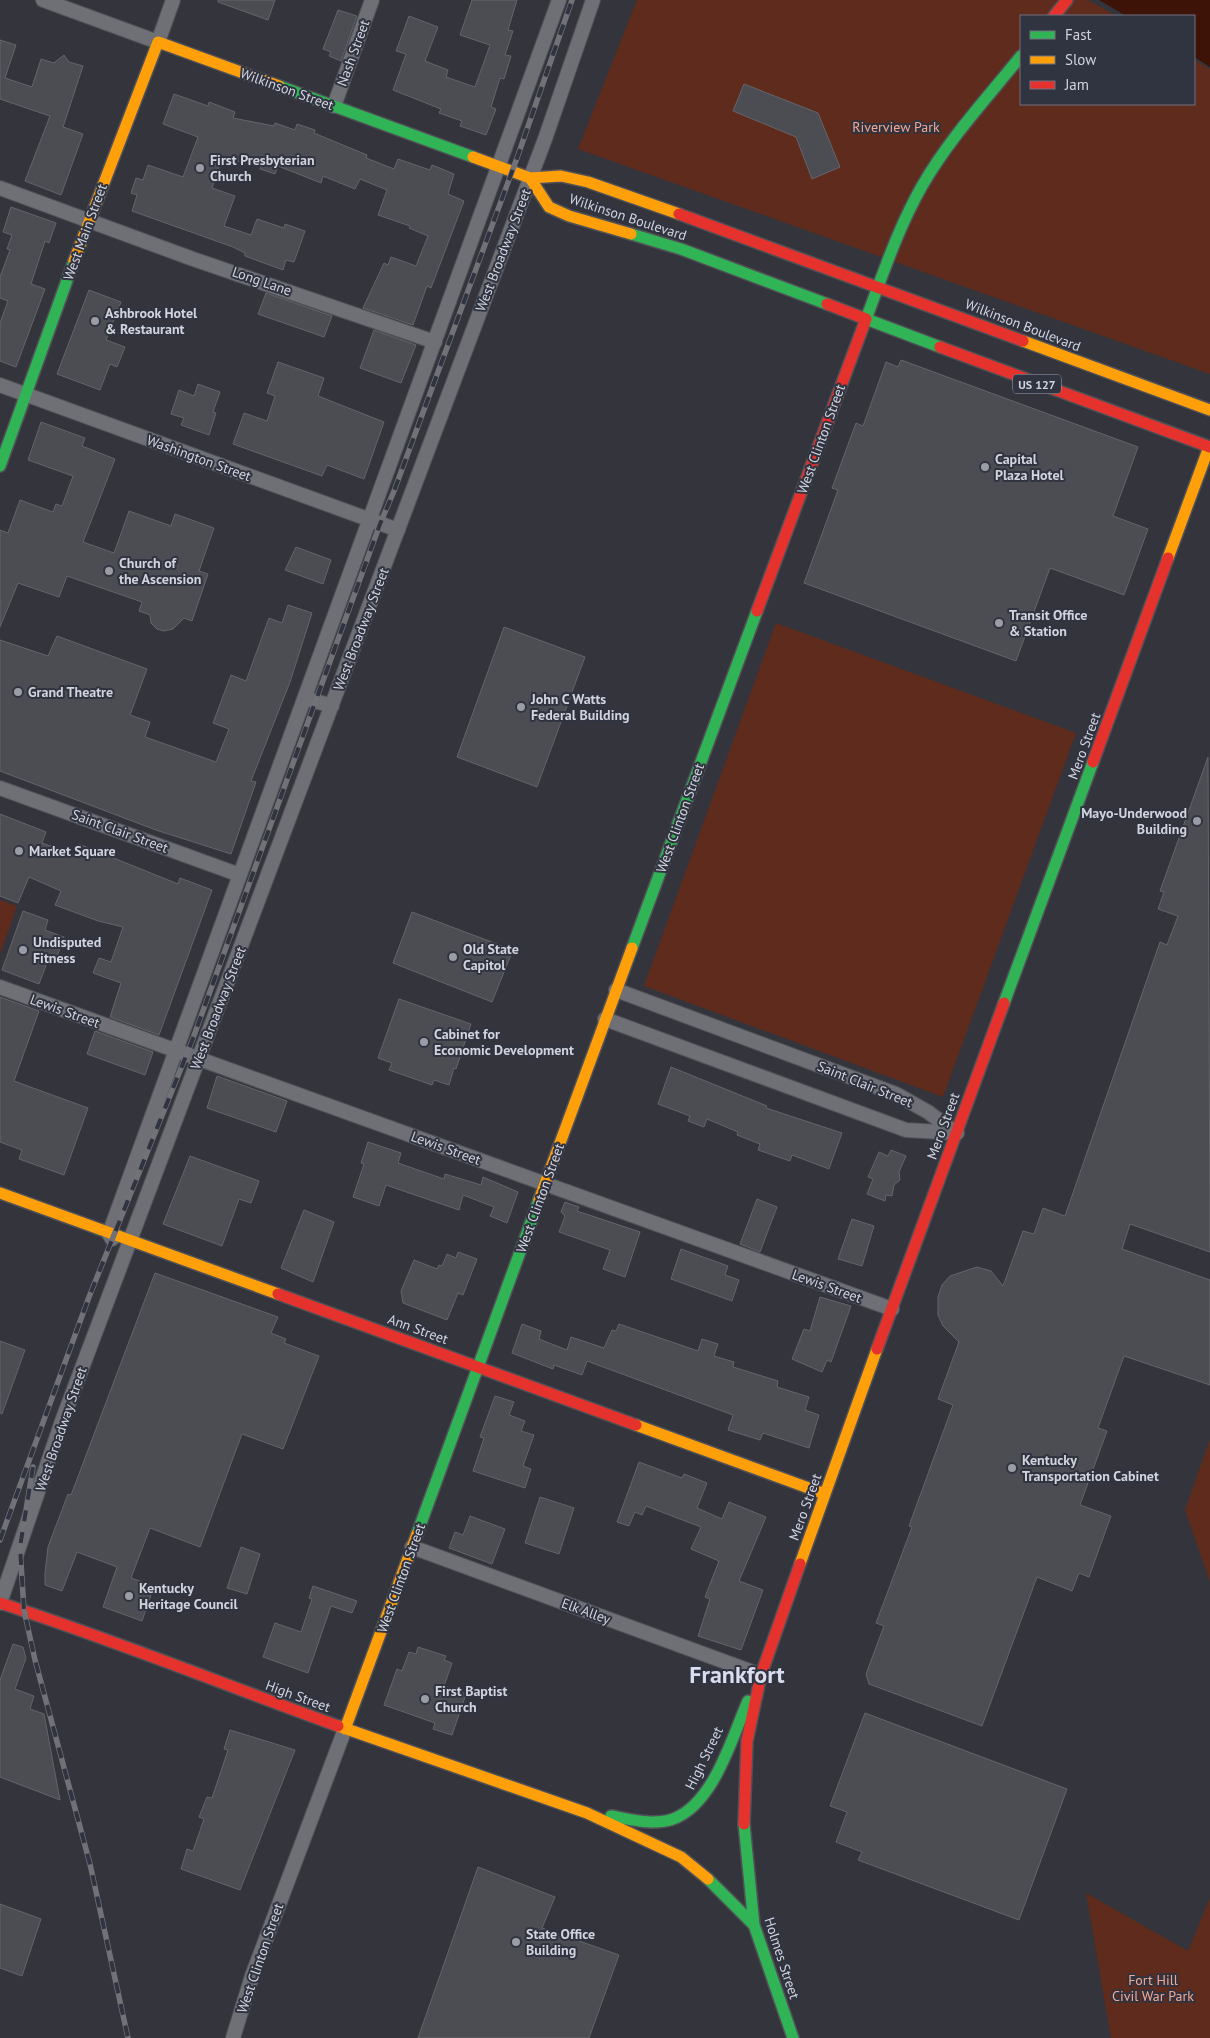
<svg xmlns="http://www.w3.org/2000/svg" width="1210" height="2038" viewBox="0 0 1210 2038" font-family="'PT Sans',sans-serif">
<rect width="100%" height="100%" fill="#34353c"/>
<path fill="#5e2b1c" d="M 637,0 L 1088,0 L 1117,16 L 1021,16 L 1021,104 L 1194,104 L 1194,60 L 1210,69 L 1210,374 L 578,149 Z
M 776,623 L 1076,733 L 943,1097 L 644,986 Z
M 0,900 L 17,906 L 0,954 Z
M 1210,1439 L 1210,1582 L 1185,1510 Z
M 1086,1893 L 1188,1951 L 1210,1898 L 1210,2038 L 1111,2038 Z"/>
<path fill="#3d1207" d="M 1099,0 L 1210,0 L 1210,67 L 1194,57 L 1194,16 L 1126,16 Z"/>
<path fill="#4c4d53" stroke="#64656c" d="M 218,0 L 275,0 L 268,20 L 218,2 Z
M 472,0 L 517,0 L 508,30 L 513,31 L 505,55 L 511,56 L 504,79 L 500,78 L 491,107 L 496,109 L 486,135 L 460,126 L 462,121 L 439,113 L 441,109 L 393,90 L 406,54 L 396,51 L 409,16 L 438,27 L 425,61 L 448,70 L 446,77 L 475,87 L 490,45 L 460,35 Z
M 338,10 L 357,16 L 341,61 L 329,56 L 331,52 L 323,49 Z
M 0,40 L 16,45 L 5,78 L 32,87 L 41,59 L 54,63 L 64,55 L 69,62 L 83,66 L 63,127 L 83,134 L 61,195 L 25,181 L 50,116 L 0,99 Z
M 744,84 L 818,113 L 840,167 L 812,179 L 796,137 L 733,111 Z
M 174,94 L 208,106 L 209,102 L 235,112 L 233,118 L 274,126 L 275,123 L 295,130 L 297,124 L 315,130 L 314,133 L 367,155 L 366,158 L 394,169 L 398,159 L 430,170 L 432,165 L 454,174 L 448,194 L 464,201 L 431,288 L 427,286 L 413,325 L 363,308 L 384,263 L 388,265 L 391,257 L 416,266 L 428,236 L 409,228 L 410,226 L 378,215 L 387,190 L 360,179 L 355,189 L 323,176 L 321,183 L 278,166 L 275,174 L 260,169 L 261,166 L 222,158 L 212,188 L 235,196 L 224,226 L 251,235 L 257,219 L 284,228 L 285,224 L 305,231 L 294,262 L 286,260 L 283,270 L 245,256 L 245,253 L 233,247 L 132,211 L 137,195 L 131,193 L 136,178 L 143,180 L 148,165 L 183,177 L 198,137 L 163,124 Z
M 11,207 L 56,223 L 49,243 L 45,241 L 31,284 L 45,289 L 16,367 L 0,361 L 0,323 L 8,301 L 0,298 L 0,277 L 10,250 L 7,249 L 12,235 L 3,232 Z
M 89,290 L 121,302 L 106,340 L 125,347 L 117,367 L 110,364 L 100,390 L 57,374 Z
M 266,293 L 332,316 L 324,337 L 258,314 Z
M 374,330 L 416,345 L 401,383 L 360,368 Z
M 901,360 L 1138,447 L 1113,516 L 1148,529 L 1124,595 L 1050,568 L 1016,661 L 804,583 L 838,490 L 832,488 L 856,423 L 863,426 L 886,362 L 898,367 Z
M 278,362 L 324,378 L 318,396 L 384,422 L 364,479 L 327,465 L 322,476 L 233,444 L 244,413 L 267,421 L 275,396 L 267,393 Z
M 198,384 L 220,392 L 213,412 L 216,413 L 209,435 L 181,425 L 184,418 L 171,414 L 179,390 L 194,396 Z
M 41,422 L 85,438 L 82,446 L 115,459 L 83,542 L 114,553 L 129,511 L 171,526 L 175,514 L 214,528 L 199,571 L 208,574 L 192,621 L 184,618 L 173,629 L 164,631 L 157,629 L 151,623 L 150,615 L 139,611 L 142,602 L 67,576 L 59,597 L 18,583 L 0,627 L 0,530 L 8,533 L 20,500 L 53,512 L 56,504 L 62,506 L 73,476 L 28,460 Z
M 296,547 L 331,560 L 323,584 L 285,570 Z
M 288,605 L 312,613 L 290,682 L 251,781 L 256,782 L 231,854 L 156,830 L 0,771 L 0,640 L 48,656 L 57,636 L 147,669 L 130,715 L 150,722 L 145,737 L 216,762 L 229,729 L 213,723 L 231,675 L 246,681 L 269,618 L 282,623 Z
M 504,627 L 585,657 L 537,787 L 457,757 Z
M 1208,757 L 1210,1252 L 1130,1224 L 1122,1249 L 1210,1280 L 1210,1385 L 1124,1356 L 1098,1428 L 1107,1431 L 1080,1505 L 1111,1516 L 1089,1577 L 1079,1573 L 1072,1591 L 1037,1577 L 982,1726 L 869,1684 L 866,1674 L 884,1626 L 876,1623 L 912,1527 L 909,1526 L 953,1405 L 938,1399 L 959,1342 L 943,1326 L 938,1315 L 938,1297 L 942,1285 L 950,1276 L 977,1267 L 991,1271 L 1003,1286 L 1023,1231 L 1034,1234 L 1043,1208 L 1065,1216 L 1160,942 L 1167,945 L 1178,916 L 1158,909 L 1164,892 L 1160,891 Z
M 0,814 L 46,832 L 42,843 L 75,855 L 79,844 L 178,884 L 180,878 L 212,890 L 159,1035 L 110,1017 L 121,983 L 93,973 L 99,958 L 111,962 L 123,927 L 98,921 L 55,905 L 61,891 L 29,877 L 18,903 L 0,896 Z
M 23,911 L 48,920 L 45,930 L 64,937 L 55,962 L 48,960 L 39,984 L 2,970 Z
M 412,912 L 513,950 L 492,1002 L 393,963 Z
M 0,997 L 39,1011 L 14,1081 L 88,1108 L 64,1175 L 19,1159 L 22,1150 L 0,1142 Z
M 399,999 L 471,1024 L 456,1069 L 454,1068 L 449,1085 L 434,1080 L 432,1085 L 389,1070 L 392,1063 L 378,1058 Z
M 95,1031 L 153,1052 L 145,1075 L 87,1054 Z
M 671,1067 L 767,1106 L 766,1108 L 842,1133 L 829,1169 L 792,1155 L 790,1161 L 758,1150 L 760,1144 L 737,1135 L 738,1132 L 707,1119 L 704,1127 L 688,1121 L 690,1116 L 658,1104 Z
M 217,1076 L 287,1101 L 276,1132 L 207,1108 Z
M 368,1142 L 401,1153 L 398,1163 L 444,1179 L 445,1174 L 481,1185 L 483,1177 L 518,1192 L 507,1223 L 490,1216 L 494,1207 L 463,1195 L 459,1210 L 386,1185 L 379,1206 L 353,1197 L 364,1164 L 361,1163 Z
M 891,1150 L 906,1156 L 899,1172 L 900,1180 L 894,1185 L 892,1196 L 886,1195 L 885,1201 L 867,1194 L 873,1179 L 868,1177 L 879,1152 L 888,1156 Z
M 190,1156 L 259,1181 L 251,1203 L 239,1199 L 222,1246 L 163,1224 Z
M 757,1199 L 777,1207 L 760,1252 L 740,1244 Z
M 565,1202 L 579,1207 L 577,1211 L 640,1232 L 625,1277 L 603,1269 L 610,1250 L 559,1232 L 565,1216 L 561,1212 Z
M 304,1210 L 334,1222 L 313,1282 L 281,1268 Z
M 852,1219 L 874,1226 L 862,1266 L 838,1259 Z
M 681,1249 L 728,1266 L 725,1275 L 739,1280 L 732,1301 L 671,1279 Z
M 458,1252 L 477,1259 L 463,1295 L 458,1293 L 447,1320 L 403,1303 L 401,1291 L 414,1260 L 437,1269 L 439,1265 L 442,1266 L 447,1254 L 456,1258 Z
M 155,1273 L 278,1317 L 271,1333 L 286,1339 L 284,1343 L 319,1356 L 283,1449 L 242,1434 L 200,1547 L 150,1528 L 131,1578 L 154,1586 L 142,1621 L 103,1607 L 117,1567 L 77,1552 L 62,1591 L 45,1585 L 45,1573 L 48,1547 L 68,1494 L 71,1495 Z
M 820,1297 L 851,1306 L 831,1362 L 827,1360 L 822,1372 L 792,1359 L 804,1329 L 810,1331 Z
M 522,1324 L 541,1331 L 539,1339 L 567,1350 L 571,1337 L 604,1348 L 612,1330 L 616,1331 L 619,1324 L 698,1351 L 702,1339 L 718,1344 L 714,1356 L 734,1362 L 733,1367 L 778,1381 L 777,1387 L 809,1397 L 805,1410 L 819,1415 L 809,1448 L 763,1433 L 760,1440 L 728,1430 L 733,1415 L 587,1361 L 582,1375 L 554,1365 L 553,1369 L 512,1353 Z
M 0,1341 L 25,1350 L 2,1414 L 0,1413 Z
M 495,1396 L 514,1402 L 509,1415 L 525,1421 L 521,1431 L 534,1435 L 523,1466 L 531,1469 L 525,1488 L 473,1471 L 484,1438 L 480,1437 Z
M 639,1462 L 682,1478 L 684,1474 L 707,1483 L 697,1508 L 722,1519 L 729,1502 L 766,1517 L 739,1581 L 763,1590 L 741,1650 L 698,1636 L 710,1599 L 705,1597 L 719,1561 L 691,1549 L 701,1527 L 646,1506 L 642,1515 L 635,1512 L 629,1526 L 617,1522 Z
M 540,1497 L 574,1508 L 559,1554 L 525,1543 Z
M 470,1516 L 505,1529 L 492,1564 L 449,1548 L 455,1532 L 463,1535 Z
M 241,1547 L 260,1554 L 247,1594 L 227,1588 Z
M 313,1586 L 357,1601 L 352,1613 L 331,1606 L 308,1673 L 263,1657 L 275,1623 L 301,1632 L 312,1599 L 309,1598 Z
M 13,1644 L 23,1647 L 26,1658 L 15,1689 L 34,1696 L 30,1709 L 44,1714 L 60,1800 L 0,1777 L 0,1680 Z
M 418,1647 L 446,1656 L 444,1660 L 452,1663 L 444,1686 L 466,1694 L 452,1735 L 433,1729 L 435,1723 L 384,1705 L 397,1669 L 402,1671 L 409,1652 L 416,1654 Z
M 865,1713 L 1067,1789 L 1019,1920 L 858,1860 L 862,1852 L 836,1842 L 847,1812 L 830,1806 Z
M 230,1730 L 295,1750 L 240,1890 L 181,1869 L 187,1849 L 193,1851 L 204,1819 L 199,1817 L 207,1797 L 212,1798 L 228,1750 L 224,1749 Z
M 478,1867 L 555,1897 L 542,1928 L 619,1955 L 589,2038 L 418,2038 Z
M 0,1904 L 41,1919 L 22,1976 L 0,1968 Z"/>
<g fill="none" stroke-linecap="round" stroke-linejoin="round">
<defs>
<path id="street" d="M 43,0 L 158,42 L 173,0
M 334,106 L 372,0
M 0,188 L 193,259 L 435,342
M 0,385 L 398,530
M 305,698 L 332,706
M 0,788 L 240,875
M 0,987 L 892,1309
M 616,990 L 896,1094 L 928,1112 L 956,1133
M 605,1019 L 906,1130 L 957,1133
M 112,1239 L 109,1234 L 559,0
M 412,1547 L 761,1675
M 0,1603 L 62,1421 L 545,139 L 593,0
M 233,2038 L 252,1976 L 345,1729"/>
<path id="fast" d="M 279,86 L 473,157
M 631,234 L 681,249 L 827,304
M 940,347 L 866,319 C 883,274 898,228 922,186 C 949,139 987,98 1021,56
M 0,466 L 74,261
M 632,948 L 757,611
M 1004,1003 L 1093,762
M 417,1534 L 539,1200
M 611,1816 C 630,1819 653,1826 673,1819 C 714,1804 732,1737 748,1701
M 744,1824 L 754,1925 L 793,2038
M 708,1879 L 754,1925"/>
<path id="slow" d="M 473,157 L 530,178 L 561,176 L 588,182 L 679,214
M 530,178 L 549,207 L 569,216 L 631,234
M 74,261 L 158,42 L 279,86
M 1023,341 L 1210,410
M 1168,558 L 1209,447
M 0,1193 L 278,1294
M 539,1200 L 632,948
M 636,1425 L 825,1494
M 800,1564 L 877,1349
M 338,1726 L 587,1813 L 681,1857 L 708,1879
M 345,1729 L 417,1534"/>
<path id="jam" d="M 1054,16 L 1067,0
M 679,214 L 1023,341
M 940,347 L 1210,447
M 757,611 L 866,319 L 827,304
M 1093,762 L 1168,558
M 278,1294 L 636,1425
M 877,1349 L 1004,1003
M 0,1603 C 114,1640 225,1685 338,1726
M 744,1824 L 747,1741 L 761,1675 L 800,1564"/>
</defs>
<use href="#street" stroke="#505158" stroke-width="16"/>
<use href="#fast" stroke="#505158" stroke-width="14"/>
<use href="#slow" stroke="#505158" stroke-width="14"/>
<use href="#jam" stroke="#505158" stroke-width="14"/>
<use href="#street" stroke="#6e7075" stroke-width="14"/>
<use href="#fast" stroke="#30b455" stroke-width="11"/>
<use href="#slow" stroke="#ff9f0a" stroke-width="11"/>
<use href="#jam" stroke="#e5322d" stroke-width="11"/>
<defs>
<path id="rail" d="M 33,1467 L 20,1547 L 24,1610 L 35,1660 L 90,1864 L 128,2038
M 0,1540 L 89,1297 L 192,1041 L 380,524 L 394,491 L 517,158 L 572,0"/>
</defs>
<use href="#rail" stroke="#717278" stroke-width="5.5"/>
<use href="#rail" stroke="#303340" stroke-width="4" stroke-dasharray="11" stroke-linecap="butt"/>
</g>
<g fill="#9b9ca5" stroke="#303340" stroke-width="2">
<circle cx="200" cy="168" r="5"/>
<circle cx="95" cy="321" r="5"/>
<circle cx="985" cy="467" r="5"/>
<circle cx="109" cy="571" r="5"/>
<circle cx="999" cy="623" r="5"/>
<circle cx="18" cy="692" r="5"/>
<circle cx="521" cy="707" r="5"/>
<circle cx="1197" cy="821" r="5"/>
<circle cx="19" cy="851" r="5"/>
<circle cx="23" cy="950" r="5"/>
<circle cx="453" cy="957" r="5"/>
<circle cx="424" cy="1042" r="5"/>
<circle cx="1012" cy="1468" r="5"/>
<circle cx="129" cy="1596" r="5"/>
<circle cx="425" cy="1699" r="5"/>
<circle cx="516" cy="1942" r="5"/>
</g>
<g text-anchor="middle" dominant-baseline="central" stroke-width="4" stroke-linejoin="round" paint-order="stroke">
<rect fill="#303340" stroke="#a1a4ae" stroke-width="1" x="1013" y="374.5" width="48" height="19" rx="4"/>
<g font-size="12" font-weight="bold" fill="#d2d4dd">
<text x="1037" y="384">US 127</text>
</g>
<g font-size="14" fill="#d2d4dd" stroke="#303340">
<text transform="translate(353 53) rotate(-70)">Nash Street</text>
<text transform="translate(287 89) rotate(20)">Wilkinson Street</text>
<text transform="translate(628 217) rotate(18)">Wilkinson Boulevard</text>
<text transform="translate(85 232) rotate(-70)">West Main Street</text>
<text transform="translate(503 250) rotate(-69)">West Broadway Street</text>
<text transform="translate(262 281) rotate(19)">Long Lane</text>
<text transform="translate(1023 325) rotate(21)">Wilkinson Boulevard</text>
<text transform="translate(821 439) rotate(-70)">West Clinton Street</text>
<text transform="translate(199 458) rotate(20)">Washington Street</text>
<text transform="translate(361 629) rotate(-69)">West Broadway Street</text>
<text transform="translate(1084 746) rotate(-70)">Mero Street</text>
<text transform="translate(680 818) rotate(-70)">West Clinton Street</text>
<text transform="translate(120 831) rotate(20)">Saint Clair Street</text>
<text transform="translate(218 1008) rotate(-69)">West Broadway Street</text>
<text transform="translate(65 1011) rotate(20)">Lewis Street</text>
<text transform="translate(865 1084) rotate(22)">Saint Clair Street</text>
<text transform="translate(943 1126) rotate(-70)">Mero Street</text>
<text transform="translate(446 1148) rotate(20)">Lewis Street</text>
<text transform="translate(540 1198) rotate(-70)">West Clinton Street</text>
<text transform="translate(827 1286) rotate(20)">Lewis Street</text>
<text transform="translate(418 1329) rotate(20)">Ann Street</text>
<text transform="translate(61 1429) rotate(-71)">West Broadway Street</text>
<text transform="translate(805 1507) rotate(-70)">Mero Street</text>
<text transform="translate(401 1578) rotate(-70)">West Clinton Street</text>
<text transform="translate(586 1611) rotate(20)">Elk Alley</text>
<text transform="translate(298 1696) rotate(20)">High Street</text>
<text transform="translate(704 1758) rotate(-64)">High Street</text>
<text transform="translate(260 1958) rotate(-71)">West Clinton Street</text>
<text transform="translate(782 1958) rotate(72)">Holmes Street</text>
</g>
<g font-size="14" fill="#f7a78f" stroke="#303340">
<text x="896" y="127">Riverview Park</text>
<text x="1153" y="1980">Fort Hill<tspan x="1153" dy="16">Civil War Park</tspan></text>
</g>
<g font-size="14" font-weight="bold" fill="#d2d4dd" stroke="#303340" text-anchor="start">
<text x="210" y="160">First Presbyterian<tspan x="210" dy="16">Church</tspan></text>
<text x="105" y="313">Ashbrook Hotel<tspan x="105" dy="16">&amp; Restaurant</tspan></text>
<text x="995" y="459">Capital<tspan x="995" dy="16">Plaza Hotel</tspan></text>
<text x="119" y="563">Church of<tspan x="119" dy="16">the Ascension</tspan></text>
<text x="1009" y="615">Transit Office<tspan x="1009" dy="16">&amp; Station</tspan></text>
<text x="28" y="692">Grand Theatre</text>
<text x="531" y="699">John C Watts<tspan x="531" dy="16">Federal Building</tspan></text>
<text x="1187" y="813" text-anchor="end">Mayo-Underwood<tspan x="1187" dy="16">Building</tspan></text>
<text x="29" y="851">Market Square</text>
<text x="33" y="942">Undisputed<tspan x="33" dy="16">Fitness</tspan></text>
<text x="463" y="949">Old State<tspan x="463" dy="16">Capitol</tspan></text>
<text x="434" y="1034">Cabinet for<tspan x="434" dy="16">Economic Development</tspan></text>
<text x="1022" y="1460">Kentucky<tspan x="1022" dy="16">Transportation Cabinet</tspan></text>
<text x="139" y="1588">Kentucky<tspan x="139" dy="16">Heritage Council</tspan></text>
<text x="435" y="1691">First Baptist<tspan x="435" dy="16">Church</tspan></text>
<text x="526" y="1934">State Office<tspan x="526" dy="16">Building</tspan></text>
</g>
<g font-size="24" font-weight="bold" fill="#d9ddee" stroke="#303340">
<text x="737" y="1674">Frankfort</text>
</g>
</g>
<rect x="1020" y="15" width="175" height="90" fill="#303340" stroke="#71737f"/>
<rect x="1030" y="31" width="25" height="8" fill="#30b455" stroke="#71737f"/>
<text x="1065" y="40" font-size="15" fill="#d2d4dd">Fast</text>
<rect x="1030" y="56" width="25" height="8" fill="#ff9f0a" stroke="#71737f"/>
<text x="1065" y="65" font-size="15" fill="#d2d4dd">Slow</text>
<rect x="1030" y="81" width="25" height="8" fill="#e5322d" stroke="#71737f"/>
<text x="1065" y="90" font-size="15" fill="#d2d4dd">Jam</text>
</svg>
